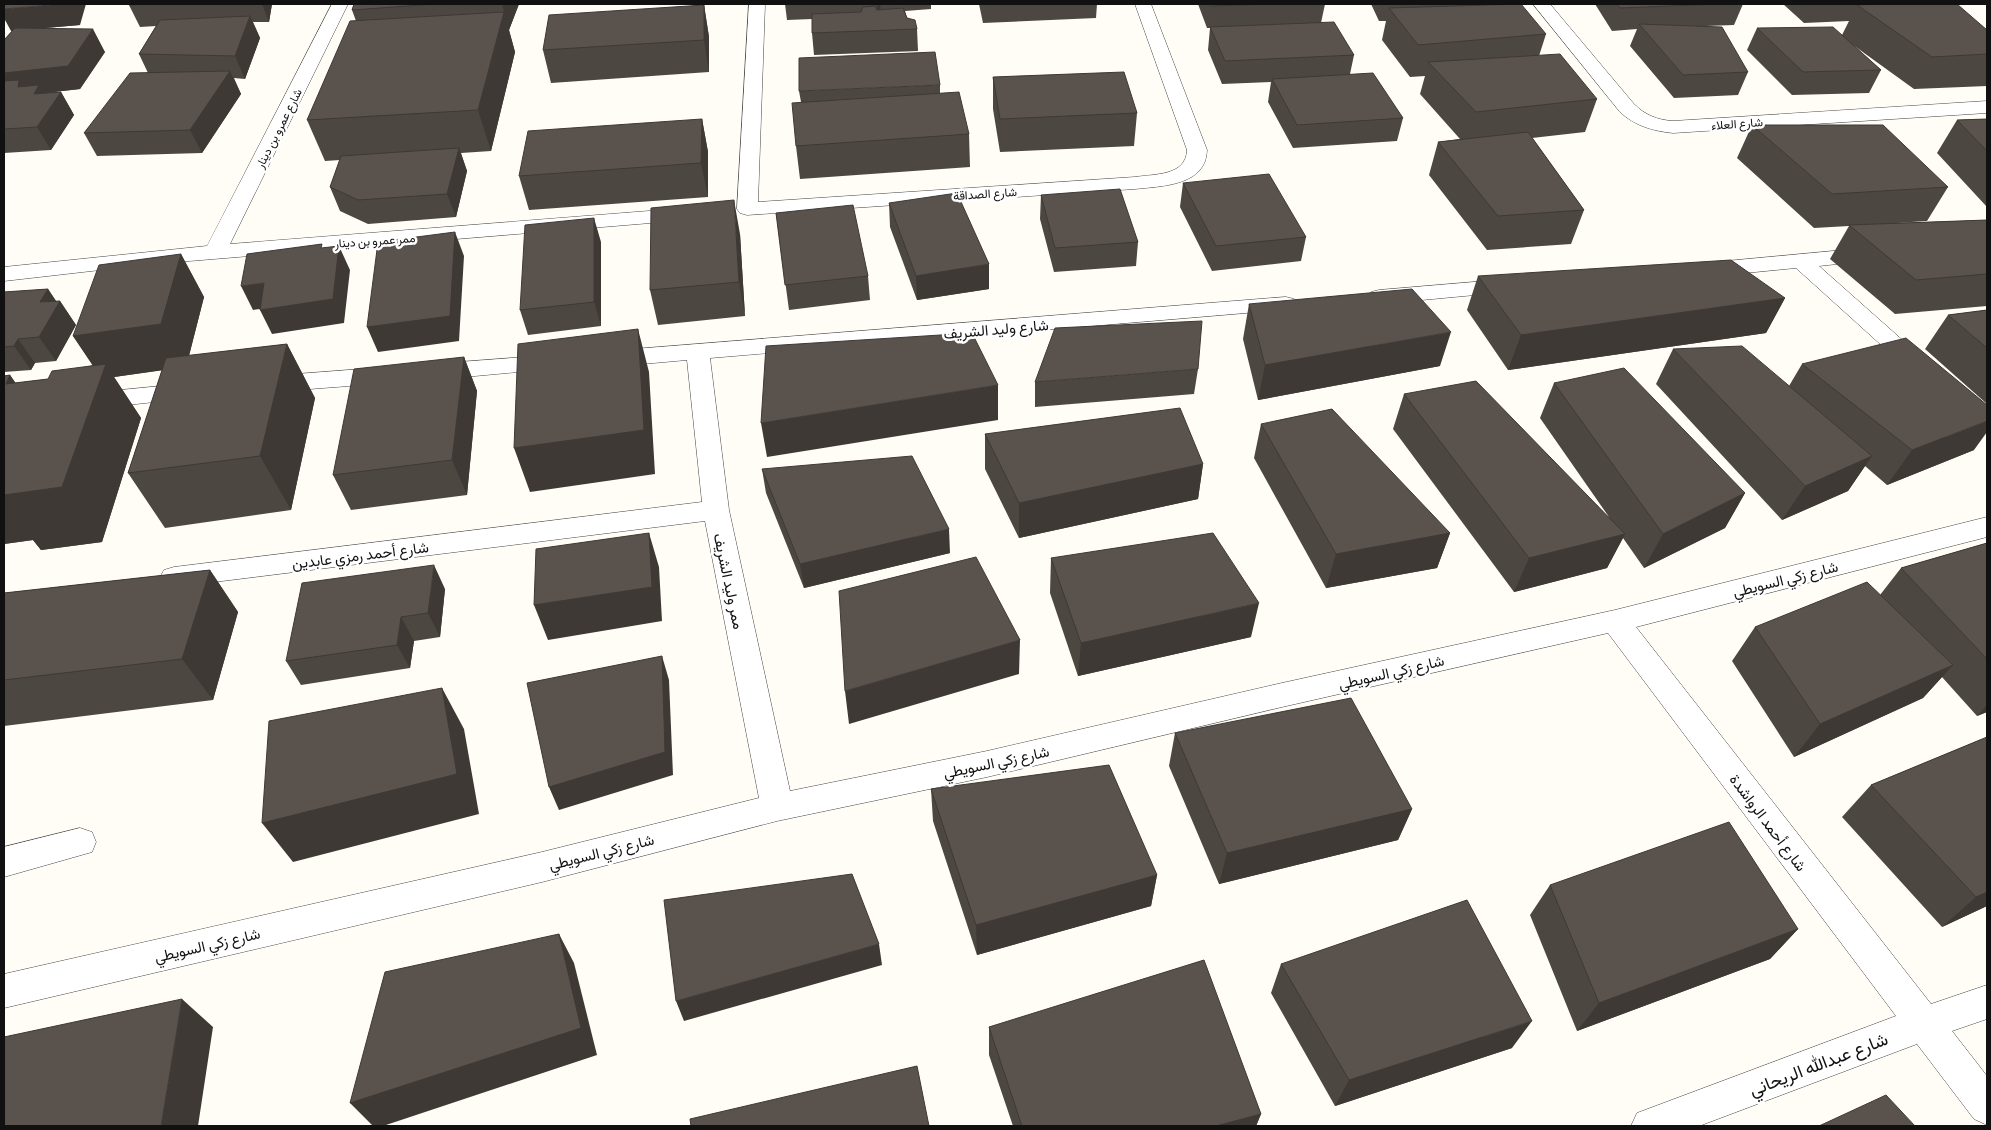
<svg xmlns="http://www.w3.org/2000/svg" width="1991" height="1130" viewBox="0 0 1991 1130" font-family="Literata,Vazirmatn,serif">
<rect width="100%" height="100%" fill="#fffdf5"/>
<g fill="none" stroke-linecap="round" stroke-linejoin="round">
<defs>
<path id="service" d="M 80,828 L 92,832 L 96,842 L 92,852 L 4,877 L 4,847 Z"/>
<path id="minor" d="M 332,4 L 348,4 L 230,244 L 687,208 L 694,210 L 697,214 L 694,218 L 687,220 L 153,264 L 4,281 L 4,267 L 207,246 Z
M 749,4 L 765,4 L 758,202 L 1135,177 C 1155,174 1186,176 1187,150 L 1135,4 L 1151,4 L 1207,150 C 1206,186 1162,186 1135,189 L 747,215 L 740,213 L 737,209 Z
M 1533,4 L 1550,4 L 1634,104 C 1645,115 1657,120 1673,121 L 1987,101 L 1987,113 L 1673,133 C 1653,131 1635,126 1620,112 Z
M 1866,248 L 1874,250 L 1877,255 L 1874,260 L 1819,266 L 1926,361 L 1930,366 L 1926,371 L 1918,374 L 1910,371 L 1796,268 L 1705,277 L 1697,275 L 1694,270 L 1697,265 L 1705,263 Z
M 1510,279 L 1518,281 L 1521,286 L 1518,291 L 1379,304 L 1371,302 L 1368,297 L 1371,292 L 1379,290 Z
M 1286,297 L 1294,299 L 1297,304 L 1294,309 L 710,358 L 729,510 L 790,791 L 987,751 L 1282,683 L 1615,610 L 1987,517 L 1987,537 L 1636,627 L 1931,1004 L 1987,985 L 1987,1019 L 1952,1031 L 1987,1076 L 1987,1125 L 1974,1119 L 1917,1044 L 1699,1126 L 1631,1126 L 1637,1113 L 1896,1016 L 1608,633 L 1282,707 L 987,777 L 777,821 L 542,882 L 4,1008 L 4,974 L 542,852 L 759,798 L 705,521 L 174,587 L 164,584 L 160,577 L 164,570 L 174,567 L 702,502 L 687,360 L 609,367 L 601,364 L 597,359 L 601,354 L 609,351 Z
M 553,355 L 561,358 L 565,363 L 561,368 L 432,380 L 424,377 L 420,372 L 424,367 L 432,364 Z
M 389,367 L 397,370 L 401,375 L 397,380 L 389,383 L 270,392 L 261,390 L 258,384 L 261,378 L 270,376 Z
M 192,383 L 201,385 L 204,391 L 201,397 L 90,409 L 81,407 L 78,401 L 81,395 L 90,393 Z"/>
</defs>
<use href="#service" stroke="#444" stroke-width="1"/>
<use href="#minor" stroke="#444" stroke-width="1"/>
<use href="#service" fill="#fff" fill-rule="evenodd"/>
<use href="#minor" fill="#fff" fill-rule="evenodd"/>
</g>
<path fill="#4d4742" d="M 130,4 L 272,4 L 269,22 L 253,22 L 260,38 L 245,79 L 234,78 L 241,94 L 202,153 L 97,156 L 84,133 L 148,73 L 139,54 L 156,26 L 140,27 L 129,5 Z
M 354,4 L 519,4 L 509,30 L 515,52 L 491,151 L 461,153 L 467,171 L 456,217 L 368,224 L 340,211 L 330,187 L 340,160 L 325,161 L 307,120 L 356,21 L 352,10 Z
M 785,4 L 931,4 L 931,9 L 905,11 L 907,18 L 917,29 L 918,51 L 814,55 L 812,33 L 812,19 L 787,20 Z
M 979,4 L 1097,4 L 1096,18 L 983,23 Z
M 1198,4 L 1325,4 L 1321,23 L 1354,55 L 1350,74 L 1403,118 L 1397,141 L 1293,148 L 1268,102 L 1271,82 L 1222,84 L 1208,50 L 1210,28 L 1207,28 Z
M 1371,4 L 1497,4 L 1497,5 L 1546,34 L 1539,56 L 1597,99 L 1585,132 L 1532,138 L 1584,210 L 1571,244 L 1487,250 L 1429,175 L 1438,142 L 1460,139 L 1420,94 L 1425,76 L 1410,77 L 1382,40 L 1386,21 L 1379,21 Z
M 1595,4 L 1743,4 L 1734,25 L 1706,26 L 1748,72 L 1738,95 L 1674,98 L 1630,46 L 1637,29 L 1612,31 Z
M 1783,4 L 1957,4 L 1987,54 L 1987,86 L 1914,89 L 1853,45 L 1881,70 L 1869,93 L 1792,95 L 1747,50 L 1757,28 L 1842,35 L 1849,21 L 1804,23 Z
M 704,5 L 709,37 L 709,72 L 551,83 L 543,50 Z
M 4,18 L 80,25 L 45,28 L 105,52 L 80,89 L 45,93 L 61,92 L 74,115 L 51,150 L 4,153 L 4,40 L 12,31 Z
M 993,77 L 1137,113 L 1134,146 L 1000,152 L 993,109 Z
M 940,85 L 940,93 L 969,134 L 970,167 L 800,179 L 796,146 L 801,102 L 799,91 Z
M 702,119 L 708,152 L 708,197 L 529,210 L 519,176 Z
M 1987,119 L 1987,207 L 1937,153 L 1957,120 Z
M 1752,125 L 1948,187 L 1927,221 L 1896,223 L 1987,220 L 1987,306 L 1895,314 L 1830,259 L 1849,226 L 1814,228 L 1737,158 Z
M 1183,183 L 1306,237 L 1301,261 L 1212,271 L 1180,207 Z
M 1041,195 L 1138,242 L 1136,266 L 1054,272 L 1040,219 Z
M 889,203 L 989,289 L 917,300 L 890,227 Z
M 776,213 L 868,276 L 870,300 L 789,310 Z
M 740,234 L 745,316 L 658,325 L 650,290 Z
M 601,242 L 601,326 L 528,335 L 520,310 Z
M 181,254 L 204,297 L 189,356 L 287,344 L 315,398 L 291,510 L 165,528 L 128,473 L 162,370 L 114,377 L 141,418 L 102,542 L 41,550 L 33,540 L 4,544 L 4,376 L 10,375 L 15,383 L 48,379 L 93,365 L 73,336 Z
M 1478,276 L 1785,298 L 1766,333 L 1508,370 L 1467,310 Z
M 48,289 L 56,301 L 60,301 L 76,325 L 56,361 L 35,363 L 31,370 L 4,372 L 4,292 Z
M 1249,304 L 1440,366 L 1258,400 L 1243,339 Z
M 1987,310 L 1987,404 L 1925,349 L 1948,315 Z
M 1673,349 L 1789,386 L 1802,364 L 1974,450 L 1887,485 L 1865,466 L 1848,491 L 1782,520 L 1656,384 Z
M 464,357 L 477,391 L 467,495 L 351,510 L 333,475 Z
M 1198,369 L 1194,394 L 1035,407 L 1035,382 Z
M 1554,383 L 1745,493 L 1725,528 L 1644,568 L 1623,538 L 1607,568 L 1514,592 L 1393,429 L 1404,394 L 1609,517 L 1540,418 Z
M 1261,424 L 1450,533 L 1437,568 L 1326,588 L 1254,458 Z
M 985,434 L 1203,464 L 1198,499 L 1019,538 L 985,469 Z
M 762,469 L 950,553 L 804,588 L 766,493 Z
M 1987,543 L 1987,712 L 1977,716 L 1942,677 L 1923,698 L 1794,757 L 1732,661 L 1755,627 L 1880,595 L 1901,568 Z
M 1051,558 L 1251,637 L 1078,676 L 1050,593 Z
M 210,570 L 238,612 L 213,700 L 4,726 L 4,593 Z
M 445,589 L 440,637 L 414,641 L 410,668 L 301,685 L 286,661 Z
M 1175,733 L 1412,809 L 1398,840 L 1219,884 L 1169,766 Z
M 1987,737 L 1987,906 L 1942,927 L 1842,817 L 1871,785 Z
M 931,789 L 1157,875 L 1151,906 L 977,955 L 933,821 Z
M 1550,885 L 1798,929 L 1770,959 L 1577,1031 L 1530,915 Z
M 1281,964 L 1512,1048 L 1335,1106 L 1271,993 Z
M 989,1027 L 1261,1114 L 1256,1126 L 1013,1126 L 989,1055 Z"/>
<path fill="#3f3936" d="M 62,4 L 86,4 L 80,25 L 11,31 L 4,18 L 4,9 Z
M 262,4 L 272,4 L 269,22 Z
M 502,4 L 519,4 L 509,30 Z
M 877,4 L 880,4 L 881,13 L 878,19 Z
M 704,5 L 709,37 L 709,72 L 704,40 Z
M 504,12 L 515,52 L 491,151 L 478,110 Z
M 250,16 L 260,38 L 245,79 L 235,56 Z
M 93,29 L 105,52 L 80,89 L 44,93 L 61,92 L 74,115 L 51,150 L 37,127 L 4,98 L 4,73 Z
M 230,71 L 241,94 L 202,153 L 190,130 Z
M 702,119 L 708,152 L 708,197 L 701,163 Z
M 459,148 L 467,171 L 456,217 L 447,194 Z
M 734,200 L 740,234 L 745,316 L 739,282 Z
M 594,218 L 601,242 L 601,326 L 594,302 Z
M 455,232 L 464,256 L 459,341 L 378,352 L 367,327 Z
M 339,246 L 350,270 L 344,323 L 272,334 L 260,310 Z
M 181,254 L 204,297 L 186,367 L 114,377 L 141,418 L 102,542 L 41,550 L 33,540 L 4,544 L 4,493 L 101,378 L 73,336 Z
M 989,264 L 989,289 L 917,300 L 916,276 Z
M 264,283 L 276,307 L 253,310 L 241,286 Z
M 48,289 L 58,304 L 60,301 L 76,325 L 56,361 L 39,337 L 40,302 Z
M 1785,298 L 1766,333 L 1508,370 L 1521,335 Z
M 638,329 L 649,372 L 655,474 L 530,492 L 514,448 Z
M 1451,332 L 1440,366 L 1258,400 L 1265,365 Z
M 18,339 L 35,363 L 31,370 L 14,346 Z
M 287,344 L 315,398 L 291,510 L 260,456 Z
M 464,357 L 477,391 L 467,495 L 452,460 Z
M 10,375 L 49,430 L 6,384 Z
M 998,385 L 998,420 L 767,457 L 761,423 Z
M 1987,421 L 1987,432 L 1974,450 L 1887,485 L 1912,450 Z
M 1872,456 L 1848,491 L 1782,520 L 1805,486 Z
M 1203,464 L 1198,499 L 1019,538 L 1019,503 Z
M 1745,493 L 1725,528 L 1644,568 L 1663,534 Z
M 949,529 L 950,553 L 804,588 L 800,564 Z
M 649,533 L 659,567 L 662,621 L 548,640 L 534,605 Z
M 1450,533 L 1437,568 L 1326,588 L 1336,554 Z
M 1625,534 L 1607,568 L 1514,592 L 1529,558 Z
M 434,565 L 445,589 L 440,637 L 428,613 Z
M 210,570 L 238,612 L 213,700 L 182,659 Z
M 1259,603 L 1251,637 L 1078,676 L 1081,643 Z
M 401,617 L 414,641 L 410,668 L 397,645 Z
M 1020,640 L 1019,674 L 849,724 L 845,691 Z
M 662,656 L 669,680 L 673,775 L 559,810 L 549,787 Z
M 1953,665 L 1923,698 L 1794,757 L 1820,724 Z
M 442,688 L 464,729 L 479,814 L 293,862 L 262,823 Z
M 1987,705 L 1987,712 L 1977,716 Z
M 1412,809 L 1398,840 L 1219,884 L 1227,853 Z
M 1157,875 L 1151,906 L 977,955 L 976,925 Z
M 1987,892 L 1987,906 L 1942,927 L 1976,897 Z
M 1798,929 L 1770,959 L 1577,1031 L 1599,1003 Z
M 559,934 L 574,963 L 597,1055 L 383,1126 L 373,1126 L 350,1103 Z
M 879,944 L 882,965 L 684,1021 L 676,1001 Z
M 182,999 L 213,1027 L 198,1126 L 161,1126 Z
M 1532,1021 L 1512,1048 L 1335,1106 L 1349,1080 Z
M 1261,1114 L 1256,1126 L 1216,1126 Z"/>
<path fill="#5a524d" stroke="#3f3936" d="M 4,4 L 62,4 L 4,9 Z
M 130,4 L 151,4 L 129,5 Z
M 354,4 L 436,4 L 352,10 Z
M 1209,4 L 1274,4 L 1210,6 Z
M 1521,4 L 1546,34 L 1418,45 L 1389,8 Z
M 1617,4 L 1721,4 L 1620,8 Z
M 1880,4 L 1957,4 L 1987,30 L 1987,54 L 1932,57 L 1857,5 Z
M 704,5 L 704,40 L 543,50 L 549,15 Z
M 875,6 L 877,10 L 903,8 L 907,18 L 915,20 L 917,29 L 812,33 L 812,14 L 861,12 L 863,7 Z
M 504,12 L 478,110 L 307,120 L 350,21 Z
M 250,16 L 235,56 L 139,54 L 160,20 Z
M 1334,22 L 1354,55 L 1225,61 L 1210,27 Z
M 1639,24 L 1722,27 L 1748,72 L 1683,75 Z
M 1833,27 L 1881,70 L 1803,72 L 1757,28 Z
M 15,28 L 93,29 L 68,66 L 4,73 L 4,40 Z
M 935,52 L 940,85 L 799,91 L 799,58 Z
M 1560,54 L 1597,99 L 1476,112 L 1428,62 Z
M 230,71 L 190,130 L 84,133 L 130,73 Z
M 1124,72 L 1137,113 L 1000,119 L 993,77 Z
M 1373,73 L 1403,118 L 1297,125 L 1272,79 Z
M 19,80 L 18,87 L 39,85 L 34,94 L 61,92 L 37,127 L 4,129 L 4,81 Z
M 959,92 L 969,134 L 796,146 L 792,103 Z
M 702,119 L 701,163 L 519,176 L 528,131 Z
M 1987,119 L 1987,151 L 1957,120 Z
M 1752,125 L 1883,125 L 1948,187 L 1832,194 Z
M 1528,132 L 1584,210 L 1498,216 L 1438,142 Z
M 459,148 L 447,194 L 358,200 L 330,187 L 341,156 Z
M 1269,174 L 1306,237 L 1216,246 L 1183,183 Z
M 1120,189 L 1138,242 L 1055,248 L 1041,195 Z
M 957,193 L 989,264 L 916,276 L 889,203 Z
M 734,200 L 739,282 L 650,290 L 651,208 Z
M 853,205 L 868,276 L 785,285 L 776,213 Z
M 594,218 L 594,302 L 520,310 L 525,225 Z
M 1987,220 L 1987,274 L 1916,280 L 1849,225 Z
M 455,232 L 450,316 L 367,327 L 378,242 Z
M 322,244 L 321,248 L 339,246 L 333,299 L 260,310 L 264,283 L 241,286 L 247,254 Z
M 181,254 L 161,324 L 73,336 L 99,265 Z
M 1731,260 L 1785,298 L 1521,335 L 1478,276 Z
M 48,289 L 40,302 L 60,301 L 39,337 L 18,339 L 14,346 L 4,347 L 4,292 Z
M 1412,289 L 1451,332 L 1265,365 L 1249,304 Z
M 1987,310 L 1987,348 L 1948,315 Z
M 1202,321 L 1198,369 L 1035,382 L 1055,328 Z
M 638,329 L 644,430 L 514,448 L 518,344 Z
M 972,333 L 998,385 L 761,423 L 766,346 Z
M 1906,338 L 1987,405 L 1987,421 L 1912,450 L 1802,364 Z
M 287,344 L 260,456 L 128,473 L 166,358 Z
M 1742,346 L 1872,456 L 1805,486 L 1673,349 Z
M 464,357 L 452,460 L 333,475 L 354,369 Z
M 106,364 L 62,487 L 4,495 L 4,376 L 10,375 L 6,384 L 48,379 L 52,371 Z
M 1624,368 L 1745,493 L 1663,534 L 1554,383 Z
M 1476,381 L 1625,534 L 1529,558 L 1404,394 Z
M 1180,408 L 1203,464 L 1019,503 L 985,434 Z
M 1332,409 L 1450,533 L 1336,554 L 1261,424 Z
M 912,456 L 949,529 L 800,564 L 762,469 Z
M 649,533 L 652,587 L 534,605 L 536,549 Z
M 1213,533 L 1259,603 L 1081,643 L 1051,558 Z
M 1987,543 L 1987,659 L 1901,568 Z
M 976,557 L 1020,640 L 845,691 L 839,591 Z
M 434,565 L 428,613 L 401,617 L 397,645 L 286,661 L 302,583 Z
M 210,570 L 182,659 L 4,680 L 4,593 Z
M 1867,582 L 1953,665 L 1820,724 L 1755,627 Z
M 662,656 L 665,752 L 549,787 L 527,683 Z
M 442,688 L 457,774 L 262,823 L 269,721 Z
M 1351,698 L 1412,809 L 1227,853 L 1175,733 Z
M 1987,737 L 1987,892 L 1976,897 L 1871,785 Z
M 1109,765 L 1157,875 L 976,925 L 931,789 Z
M 1729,822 L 1798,929 L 1599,1003 L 1550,885 Z
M 852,874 L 879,944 L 676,1001 L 664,900 Z
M 1467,900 L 1532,1021 L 1349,1080 L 1281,964 Z
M 559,934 L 581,1028 L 350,1103 L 385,972 Z
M 1204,960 L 1261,1114 L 1216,1126 L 1022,1126 L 989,1027 Z
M 182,999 L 161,1126 L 4,1126 L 4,1037 Z
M 917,1066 L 929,1126 L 691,1126 L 690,1119 Z
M 1886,1095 L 1915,1126 L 1819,1126 Z"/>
<g text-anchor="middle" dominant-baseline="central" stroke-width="5" stroke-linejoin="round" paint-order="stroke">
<g font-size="12" fill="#111" stroke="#fff">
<text transform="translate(1737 123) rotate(-4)">شارع العلاء</text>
<text transform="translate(278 128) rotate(-63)">شارع عمرو بن دينار</text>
<text transform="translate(985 193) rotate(-4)">شارع الصداقة</text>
<text transform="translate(375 240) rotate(-4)">ممر عمرو بن دينار</text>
</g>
<g font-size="15" fill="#111" stroke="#fff">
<text transform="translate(996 328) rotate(-5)">شارع وليد الشريف</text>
<text transform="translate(360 554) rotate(-7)">شارع أحمد رمزي عابدين</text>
<text transform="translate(1785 578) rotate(-14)">شارع زكي السويطي</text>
<text transform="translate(730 581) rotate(78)">ممر وليد الشريف</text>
<text transform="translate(1391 671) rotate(-13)">شارع زكي السويطي</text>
<text transform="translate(996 761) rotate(-12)">شارع زكي السويطي</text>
<text transform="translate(1769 822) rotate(53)">شارع أحمد الرواشدة</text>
<text transform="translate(601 851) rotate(-14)">شارع زكي السويطي</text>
<text transform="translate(207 944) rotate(-13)">شارع زكي السويطي</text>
</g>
<g font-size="18" fill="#111" stroke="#fff">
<text transform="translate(1818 1063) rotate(-21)">شارع عبدالله الريحاني</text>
</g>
</g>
<rect width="1991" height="1130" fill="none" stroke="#111111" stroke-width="10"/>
</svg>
